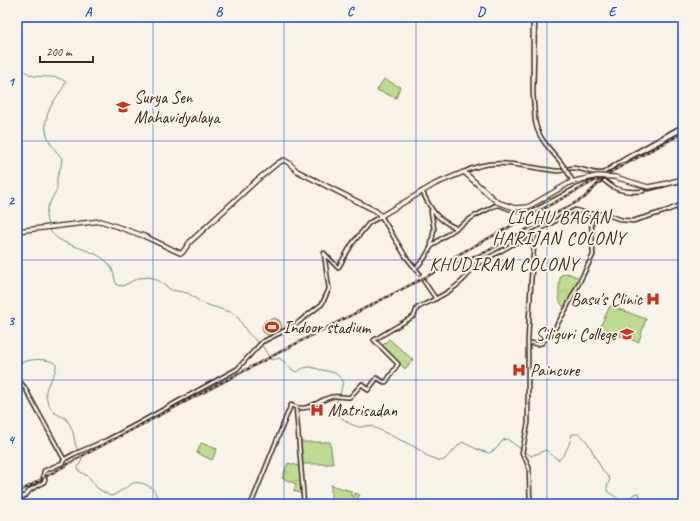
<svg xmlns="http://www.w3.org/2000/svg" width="700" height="521" viewBox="0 0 700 521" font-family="Caveat,sans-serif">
<defs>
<pattern id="park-crowns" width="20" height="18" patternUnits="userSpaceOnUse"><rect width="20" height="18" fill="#bfda91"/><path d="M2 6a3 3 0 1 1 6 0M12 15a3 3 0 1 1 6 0" fill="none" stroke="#a5bb7d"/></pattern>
</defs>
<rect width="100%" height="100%" fill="#f7f3e8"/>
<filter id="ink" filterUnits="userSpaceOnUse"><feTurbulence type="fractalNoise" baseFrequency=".025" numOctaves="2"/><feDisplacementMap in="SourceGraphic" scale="8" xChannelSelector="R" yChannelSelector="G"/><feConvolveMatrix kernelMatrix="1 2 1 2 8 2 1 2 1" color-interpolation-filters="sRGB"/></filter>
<g filter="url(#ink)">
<path fill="#bfda91" stroke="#7d8258" d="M 384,79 L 400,87 L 396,98 L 377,90 Z
M 610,306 L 646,319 L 639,341 L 638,342 L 599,329 Z
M 275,318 L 280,321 L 282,328 L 279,333 L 269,336 L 263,332 L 262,326 L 265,321 Z
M 389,339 L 413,360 L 405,369 L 382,346 Z
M 301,442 L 330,442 L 333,464 L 302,464 Z
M 201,443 L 217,449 L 212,460 L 197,453 Z
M 331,485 L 351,491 L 351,496 L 355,496 L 355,493 L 360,495 L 354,504 L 336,504 L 335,500 L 331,501 Z"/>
<path fill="url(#park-crowns)" stroke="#7d8258" d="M 567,273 L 580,278 L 565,308 C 556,302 559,288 560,278 L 561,275 Z
M 288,463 L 299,466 L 302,494 L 294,491 L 296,484 L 282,478 Z"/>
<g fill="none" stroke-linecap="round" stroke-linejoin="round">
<path stroke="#668e92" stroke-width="1" d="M 25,71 C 35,82 54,72 66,82 C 62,91 55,98 51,106 C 40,128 47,142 62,158 L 61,166 L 57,178 L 57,189 L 47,208 L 46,217 L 48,226
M 49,229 C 59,248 91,246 107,262 C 115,270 113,277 117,285 L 123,286 L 138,278 L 150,277 L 159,281 L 171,290 L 188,293 L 202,303 L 233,313 L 239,319 L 247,332 L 263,347 L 271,360 L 279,358 L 287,364 L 292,370 L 297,372 L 303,368 L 310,367 L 335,373 L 341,378 L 343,381 L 340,395
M 17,364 C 28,359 46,357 56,364 C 57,376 44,384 46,396 C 48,404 51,412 59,415 C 62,417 65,417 67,420 C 72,427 74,435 75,443 C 76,449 81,455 82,460 L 78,467 L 79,471 L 89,477 L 97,488 L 110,496 L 114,495 L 133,483 C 140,481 153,486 156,494 C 157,497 156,501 156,504
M 339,398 L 333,406 L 332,409 C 339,416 351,427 361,427 C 365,427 366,425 371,426 L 411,445 L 423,452 L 425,455 L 440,461 L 444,460 L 462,442 L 479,450 L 489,453 L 496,449 L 503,440 L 507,439 L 521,449
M 524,451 L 531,456 L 546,450 L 558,460 C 566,456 570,442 572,434 L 580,434 L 588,443 L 603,471 L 610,479 L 607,487 L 607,491 L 624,503 L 634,494 L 639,493 L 640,496 L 636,504"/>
<defs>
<path id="minor" d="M 533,90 L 533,17
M 535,120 L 533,93 L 535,17
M 623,161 L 683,129
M 464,172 C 495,155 526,168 558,171 C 564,171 567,168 573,168 C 583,168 593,175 603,173 L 626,158 L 683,126
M 593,179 C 606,177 605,184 615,188 C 624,192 634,192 643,191
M 648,189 L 680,181
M 422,191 C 431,210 436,219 456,228
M 677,207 L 683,216
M 431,245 L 434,229 L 431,211
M 415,269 L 424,259 L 431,247 L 439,240 L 473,217 L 494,206 L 499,205 L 512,210 L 520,211 L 529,209 L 575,184 L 588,180
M 423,280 L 436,299
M 531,343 L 537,344 L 542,343 L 555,328 L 565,311 L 593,255 L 591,215
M 17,378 L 25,388 L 64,459
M 296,407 L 304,504
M 43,476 L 44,471 L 62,463 L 65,459 L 74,454 L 107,440 L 139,423 L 237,369 L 262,342 L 294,326 L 300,321 L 322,304 L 329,289 L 324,253 L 338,268 L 352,244 L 369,223 L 381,216 L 406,257 L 419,273
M 17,500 L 26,495 L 30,490 L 44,482 L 45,479
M 251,504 L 291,405 C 307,414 316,401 331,397 C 337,395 344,398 350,397 L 362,384 L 368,390 L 377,378 L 384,382 L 386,382 L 398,364 L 374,340 L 414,316 L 417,308 C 433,300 452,292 465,278 C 470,273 471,268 477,264 L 575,210 L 589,214 L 605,214 L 622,220 L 633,221 L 666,211 L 683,204
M 530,504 L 529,468 L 526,460 L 522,453 L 528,423 L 528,340 L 531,281 L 535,233"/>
<path id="major" d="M 664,184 L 683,179
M 17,231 L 101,221 L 144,236 L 180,253 L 182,253 L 190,242 L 257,180 L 278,163 L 284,160 L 289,163 L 297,171 L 376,211 L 381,216 L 435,184 L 464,172 L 497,202"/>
</defs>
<use href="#minor" stroke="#3b2a1e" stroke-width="5.5"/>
<use href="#major" stroke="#3b2a1e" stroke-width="6"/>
<use href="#minor" stroke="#f7f3e8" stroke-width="2.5"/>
<use href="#major" stroke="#f7f3e8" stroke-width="3.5"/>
<defs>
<path id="rail" d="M 452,258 L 600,178
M 17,493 L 84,455 L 299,342 L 453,263 L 484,253 L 584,198 L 609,173 L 683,133"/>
</defs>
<use href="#rail" stroke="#3b2a1e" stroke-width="2.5"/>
<use href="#rail" stroke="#f7f3e8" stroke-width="1" stroke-dasharray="3" stroke-linecap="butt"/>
<defs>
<path id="minor-bridge" d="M 535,120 C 537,137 549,148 559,160 C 565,167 569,174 573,182"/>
<path id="major-bridge" d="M 497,202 L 515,208 L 528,207 L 571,182 L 597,176 L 615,177 L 648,187 L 664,184"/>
</defs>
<use href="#minor-bridge" stroke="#3b2a1e" stroke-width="5.5" stroke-linecap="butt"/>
<use href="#major-bridge" stroke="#3b2a1e" stroke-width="6" stroke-linecap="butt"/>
<use href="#minor-bridge" stroke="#f7f3e8" stroke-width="2.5"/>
<use href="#major-bridge" stroke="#f7f3e8" stroke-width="3.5"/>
</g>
</g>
<path fill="none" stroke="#1d4ed8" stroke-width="1" stroke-opacity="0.55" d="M 153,17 L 153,504M 284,17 L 284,504M 416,17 L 416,504M 547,17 L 547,504M 17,141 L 683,141M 17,260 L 683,260M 17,380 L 683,380"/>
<defs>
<symbol id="university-bare" viewBox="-9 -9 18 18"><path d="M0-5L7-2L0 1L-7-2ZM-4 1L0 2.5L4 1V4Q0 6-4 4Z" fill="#c8321e" stroke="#f7f3e8" stroke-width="2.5" paint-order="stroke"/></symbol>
<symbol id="hospital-bare" viewBox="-9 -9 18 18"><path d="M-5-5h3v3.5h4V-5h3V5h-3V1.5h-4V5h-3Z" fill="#c8321e" stroke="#f7f3e8" stroke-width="2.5" paint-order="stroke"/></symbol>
<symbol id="stadium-bare" viewBox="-9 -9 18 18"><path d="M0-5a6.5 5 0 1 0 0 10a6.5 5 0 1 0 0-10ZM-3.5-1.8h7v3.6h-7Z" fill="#c8321e" stroke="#f7f3e8" stroke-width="2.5" paint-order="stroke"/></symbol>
</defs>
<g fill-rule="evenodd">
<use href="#university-bare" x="113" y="97" width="20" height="20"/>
<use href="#hospital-bare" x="643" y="289" width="20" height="20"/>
<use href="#stadium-bare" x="262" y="317" width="20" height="20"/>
<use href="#university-bare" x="617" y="324" width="20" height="20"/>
<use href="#hospital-bare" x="509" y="360" width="20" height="20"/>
<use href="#hospital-bare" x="307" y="400" width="20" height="20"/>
</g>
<g text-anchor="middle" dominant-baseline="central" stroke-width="4" stroke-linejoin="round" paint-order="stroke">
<g font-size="17" fill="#3b2a1e" stroke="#f7f3e8" text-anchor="start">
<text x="134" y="97">Surya Sen<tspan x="134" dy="20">Mahavidyalaya</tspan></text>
<text x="642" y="299" text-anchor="end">Basu's Clinic</text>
<text x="283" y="327">Indoor stadium</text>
<text x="616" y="334" text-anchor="end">Siliguri College</text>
<text x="530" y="370">Paincure</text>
<text x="328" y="410">Matrisadan</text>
</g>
<g font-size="18" letter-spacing="1" fill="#3b2a1e" stroke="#f7f3e8">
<text x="559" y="217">LICHU BAGAN<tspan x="559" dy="21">HARIJAN COLONY</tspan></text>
<text x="504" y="264">KHUDIRAM COLONY</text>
</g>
</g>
<rect width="700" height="521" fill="none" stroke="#f7f3e8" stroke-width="44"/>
<path d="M40 56v6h53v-6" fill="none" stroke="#3b2a1e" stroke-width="2"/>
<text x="46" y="56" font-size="12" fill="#3b2a1e" stroke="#f7f3e8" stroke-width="3" paint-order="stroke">200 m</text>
<rect x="22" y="22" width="656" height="477" fill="none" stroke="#1d4ed8" stroke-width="1.5"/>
<g font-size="13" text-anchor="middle" font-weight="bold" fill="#1d4ed8">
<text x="88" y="16">A</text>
<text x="219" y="16">B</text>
<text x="350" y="16">C</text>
<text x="481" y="16">D</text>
<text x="612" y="16">E</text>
<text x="11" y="86">1</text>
<text x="11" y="205">2</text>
<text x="11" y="325">3</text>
<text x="11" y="444">4</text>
</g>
</svg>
